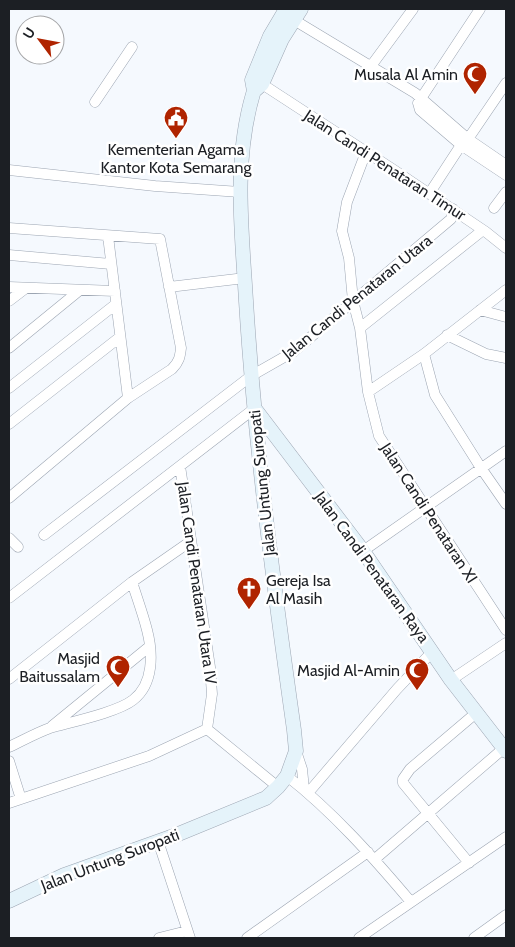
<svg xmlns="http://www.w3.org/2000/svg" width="515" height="947" viewBox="0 0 515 947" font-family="Cabin,sans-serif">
<rect width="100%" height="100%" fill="#f5f9fe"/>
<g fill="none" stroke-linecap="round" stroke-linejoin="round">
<defs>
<path id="street" d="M 294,20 L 415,93 L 468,139 L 506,165
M 371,66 L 413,9
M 262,84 L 394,170 L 486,232 L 506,248
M 95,102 L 132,47
M 468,139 L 506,83
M 461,145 L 506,175
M 366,152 L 347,202 L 342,231 L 349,258 L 353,301 L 360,328 L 368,392 L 379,436 L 506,630
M 9,170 L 155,186 L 240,192
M 429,194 L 461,145 L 420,110 L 418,103 L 480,9
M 494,208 L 506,192
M 9,228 L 160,239 L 181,348 C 180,357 179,362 172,369 L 128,398 L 9,498
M 108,236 L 128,398
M 9,255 L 111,264
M 9,287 L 115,291
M 169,287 L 245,278
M 9,301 L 26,288
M 480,310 L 506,317
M 360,328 L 483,230
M 447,335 L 486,354 L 506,358
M 9,348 L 80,290
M 424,354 L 435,395 L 481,468 L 506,504
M 9,388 L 116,304
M 368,392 L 424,354 L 506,290
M 9,424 L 120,337
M 180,466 L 210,667 L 212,694 L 207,729
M 44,535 L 251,376 L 293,352 L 451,219 L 453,209
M 9,538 L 18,547
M 363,551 L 506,451
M 9,598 L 255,408
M 9,679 L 132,582 L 191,541
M 451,680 L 506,643
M 52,726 L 150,646
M 207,729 L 278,787
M 9,747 C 22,741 36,733 50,728 C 71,722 118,712 133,700 C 154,684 153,653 147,630 C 143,614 137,598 132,582
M 296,751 L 302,769 L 304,789
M 9,761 L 21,799
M 287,776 C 333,812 373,857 411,902
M 308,793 L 397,689 L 432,652
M 9,803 L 149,756 L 207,729
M 158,841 L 190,938
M 375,859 L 504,748
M 469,863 L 403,783 L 403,779 L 410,769 L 476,713
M 159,938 L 187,931
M 247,938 L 368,852
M 359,938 L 506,837
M 474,938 L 506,915"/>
<path id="secondary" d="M 254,91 L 252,80 L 270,36 L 286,9
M 255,409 L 363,551 L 451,680 L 506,751
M 9,901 L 64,875 L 176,835 L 266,798 L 278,787 L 287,776 L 296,751 L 294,730 C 274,588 255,445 246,301 C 242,232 233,162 253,94 L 254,91 L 262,84 L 282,39 L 301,9"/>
</defs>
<use href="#street" stroke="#9ca5b2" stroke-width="11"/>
<use href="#secondary" stroke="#9ca5b2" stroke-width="15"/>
<use href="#street" stroke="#fff" stroke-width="10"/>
<use href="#secondary" stroke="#e5f3fa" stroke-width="14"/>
</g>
<defs>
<symbol id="mosque-pin" viewBox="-11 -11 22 30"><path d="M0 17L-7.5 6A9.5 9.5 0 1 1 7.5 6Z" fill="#b02400" stroke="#fff"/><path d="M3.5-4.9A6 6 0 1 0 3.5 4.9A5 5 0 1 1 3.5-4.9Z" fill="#fff"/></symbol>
<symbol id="civic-pin" viewBox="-11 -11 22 30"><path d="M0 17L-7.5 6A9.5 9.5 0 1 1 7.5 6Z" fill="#b02400" stroke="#fff"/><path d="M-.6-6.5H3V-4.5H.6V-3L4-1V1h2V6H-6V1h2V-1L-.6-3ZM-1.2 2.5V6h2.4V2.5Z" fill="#fff"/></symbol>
<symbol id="church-pin" viewBox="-11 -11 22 30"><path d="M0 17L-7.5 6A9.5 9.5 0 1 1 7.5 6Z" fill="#b02400" stroke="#fff"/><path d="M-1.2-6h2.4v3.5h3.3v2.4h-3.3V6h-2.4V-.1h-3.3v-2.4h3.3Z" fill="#fff"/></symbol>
</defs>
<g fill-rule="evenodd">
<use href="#mosque-pin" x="461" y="60" width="28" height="38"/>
<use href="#civic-pin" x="162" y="104" width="28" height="38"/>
<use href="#church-pin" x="235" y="575" width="28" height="38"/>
<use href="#mosque-pin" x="104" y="653" width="28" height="38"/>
<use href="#mosque-pin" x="403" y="656" width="28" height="38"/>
</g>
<g text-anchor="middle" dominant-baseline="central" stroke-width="5" stroke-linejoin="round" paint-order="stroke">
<g font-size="16" fill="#1c1f24" stroke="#fff" text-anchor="end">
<text x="458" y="74">Musala Al Amin</text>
<text x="176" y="149" text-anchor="middle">Kementerian Agama<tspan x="176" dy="18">Kantor Kota Semarang</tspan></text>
<text x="266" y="580" text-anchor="start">Gereja Isa<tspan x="266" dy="18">Al Masih</tspan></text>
<text x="100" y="658">Masjid<tspan x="100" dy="18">Baitussalam</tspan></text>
<text x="400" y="670">Masjid Al-Amin</text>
</g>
<g font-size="16" fill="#1c1f24" stroke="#fff">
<text transform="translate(385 165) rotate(33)">Jalan Candi Penataran Timur</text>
<text transform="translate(357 297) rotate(-39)">Jalan Candi Penataran Utara</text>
<text transform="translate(262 483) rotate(-96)">Jalan Untung Suropati</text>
<text transform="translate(429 513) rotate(57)">Jalan Candi Penataran XI</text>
<text transform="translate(372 567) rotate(54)">Jalan Candi Penataran Raya</text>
<text transform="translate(197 583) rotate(82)">Jalan Candi Penataran Utara IV</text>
<text transform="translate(110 860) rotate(-21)">Jalan Untung Suropati</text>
</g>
</g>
<rect width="515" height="947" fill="none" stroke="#1c1f24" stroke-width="20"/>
<g transform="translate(40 40) rotate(302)"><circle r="24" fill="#ffffff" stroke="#a4a5a7"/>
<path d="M0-4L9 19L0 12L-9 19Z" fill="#b02400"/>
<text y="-8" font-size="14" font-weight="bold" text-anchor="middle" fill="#1c1f24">U</text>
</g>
</svg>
